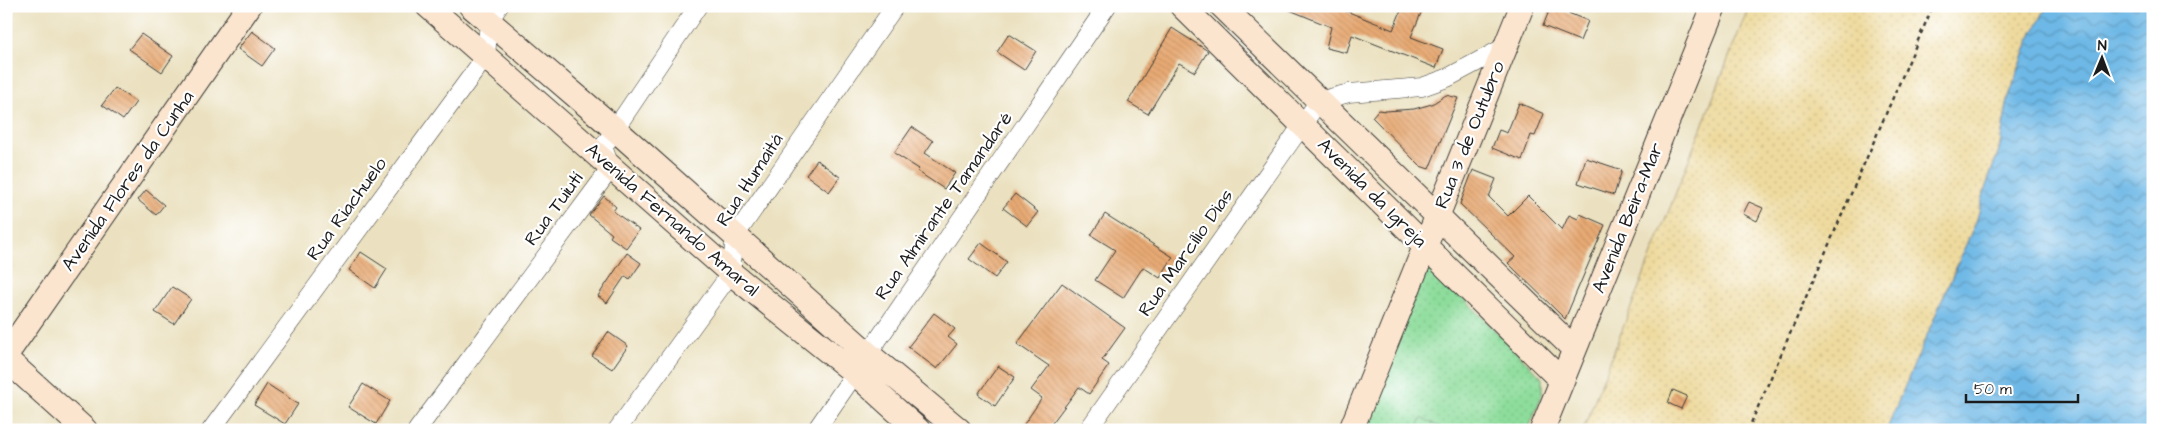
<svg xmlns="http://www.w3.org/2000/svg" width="2159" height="436" viewBox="0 0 2159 436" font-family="'Architects Daughter',sans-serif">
<defs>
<pattern id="green-dots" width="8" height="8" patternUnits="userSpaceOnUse" patternTransform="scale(1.25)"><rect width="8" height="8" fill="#8edd9c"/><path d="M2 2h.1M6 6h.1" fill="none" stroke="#7abd86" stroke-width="1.8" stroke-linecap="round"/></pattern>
<pattern id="sand-dots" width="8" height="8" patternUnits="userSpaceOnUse" patternTransform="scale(1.25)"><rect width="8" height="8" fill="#eeda9e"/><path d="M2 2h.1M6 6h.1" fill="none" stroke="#ccba88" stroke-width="1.8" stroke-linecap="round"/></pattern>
<pattern id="water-waves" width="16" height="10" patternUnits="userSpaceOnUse" patternTransform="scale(1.25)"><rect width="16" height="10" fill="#6db8e6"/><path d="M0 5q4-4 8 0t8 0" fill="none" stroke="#5995ba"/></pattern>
<pattern id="building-back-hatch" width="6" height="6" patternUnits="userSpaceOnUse" patternTransform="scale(1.25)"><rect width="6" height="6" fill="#e8aa74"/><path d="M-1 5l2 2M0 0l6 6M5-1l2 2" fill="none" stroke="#c69264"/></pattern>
</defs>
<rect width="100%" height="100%" fill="#fff"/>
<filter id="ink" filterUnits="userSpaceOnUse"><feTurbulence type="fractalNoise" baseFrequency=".02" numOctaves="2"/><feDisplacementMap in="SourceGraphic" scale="10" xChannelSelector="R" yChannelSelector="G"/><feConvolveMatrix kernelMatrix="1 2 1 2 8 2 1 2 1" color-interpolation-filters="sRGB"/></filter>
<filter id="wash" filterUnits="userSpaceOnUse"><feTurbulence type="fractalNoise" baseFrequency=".0096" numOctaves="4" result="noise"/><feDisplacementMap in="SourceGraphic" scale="20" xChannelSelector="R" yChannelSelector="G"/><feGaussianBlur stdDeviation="1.12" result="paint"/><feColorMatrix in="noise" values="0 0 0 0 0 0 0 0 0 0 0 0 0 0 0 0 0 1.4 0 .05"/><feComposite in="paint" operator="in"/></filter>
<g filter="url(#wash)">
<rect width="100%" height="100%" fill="#ebe1c0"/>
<path fill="url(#green-dots)" stroke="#557c5c" d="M 1429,263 L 1542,378 L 1542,395 L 1528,430 L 1361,430 Z"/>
<path fill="url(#sand-dots)" stroke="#857b5d" d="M 1749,6 L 2047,6 L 2029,41 L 2008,99 L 1999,150 L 1986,186 L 1977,219 L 1892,416 L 1887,430 L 1583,430 Z"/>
<path fill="#8edd9c" stroke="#557c5c" d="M 1422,418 L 1445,430 L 1417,429 Z"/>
<path fill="url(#water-waves)" stroke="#446a81" d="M 2047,6 L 2153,6 L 2153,430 L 1887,430 L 1892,416 L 1977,219 L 1986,186 L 1999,150 L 2008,99 L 2029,41 Z"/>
<g id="blocks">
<path fill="url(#building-back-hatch)" d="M 1280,6 L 1334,6 L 1393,30 L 1403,6 L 1424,6 L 1411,37 L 1443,49 L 1436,68 L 1352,35 L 1347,53 L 1326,48 L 1331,27 Z
M 1551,6 L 1588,21 L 1580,41 L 1543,26 Z
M 1172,28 L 1208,51 L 1195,72 L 1179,63 L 1148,114 L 1128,102 Z
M 252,31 L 275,48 L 262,66 L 238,49 Z
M 141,34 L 173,56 L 162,72 L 129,49 Z
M 1009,34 L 1036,51 L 1024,70 L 997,52 Z
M 115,88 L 136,102 L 123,120 L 102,105 Z
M 1446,95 L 1458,98 L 1429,169 L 1420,166 L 1372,117 L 1378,110 L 1386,111 L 1414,109 L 1432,104 Z
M 1519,103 L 1544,114 L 1535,136 L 1531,135 L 1522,160 L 1492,148 L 1499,130 L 1507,133 Z
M 912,127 L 933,141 L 925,153 L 955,173 L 944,189 L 917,171 L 919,169 L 894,153 Z
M 1586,158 L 1622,170 L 1614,195 L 1578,183 Z
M 817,160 L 840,177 L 829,192 L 806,175 Z
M 1473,170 L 1496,179 L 1489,197 L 1508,216 L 1528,196 L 1562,230 L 1569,215 L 1578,219 L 1580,214 L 1605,225 L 1565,319 L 1508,263 L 1515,257 L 1460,204 Z
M 146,190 L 164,205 L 156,215 L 138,200 Z
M 1015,194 L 1038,212 L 1027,226 L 1003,208 Z
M 604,196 L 616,207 L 613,211 L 639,230 L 626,248 L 610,237 L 612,234 L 589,215 Z
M 1749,202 L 1763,208 L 1757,221 L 1743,214 Z
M 1105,214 L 1173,257 L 1160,278 L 1143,267 L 1123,298 L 1095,280 L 1115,250 L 1091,235 Z
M 981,243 L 1007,262 L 995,278 L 969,259 Z
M 361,252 L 387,269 L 375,288 L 349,270 Z
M 627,253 L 641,263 L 630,279 L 625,276 L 607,303 L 598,296 Z
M 1062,283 L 1125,328 L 1102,360 L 1109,365 L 1089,394 L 1079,387 L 1047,430 L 1020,430 L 1042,398 L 1031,390 L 1049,366 L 1017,344 Z
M 172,287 L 191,299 L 174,324 L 155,312 Z
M 934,313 L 955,329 L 948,337 L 957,344 L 937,369 L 908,347 Z
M 608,332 L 628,346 L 612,369 L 592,356 Z
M 998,366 L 1015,377 L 995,406 L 978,394 Z
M 267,384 L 298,404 L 285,424 L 254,405 Z
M 363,384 L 390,401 L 376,424 L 348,407 Z
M 1673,390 L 1687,396 L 1681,409 L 1668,403 Z"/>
</g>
</g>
<g filter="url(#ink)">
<use href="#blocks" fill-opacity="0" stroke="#3b3a35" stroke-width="1"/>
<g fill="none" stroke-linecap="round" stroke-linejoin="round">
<defs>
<path id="street" d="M 211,430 L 486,56 L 489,21 L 499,6
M 417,430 L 611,168 L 603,147 L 698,6
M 617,430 L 731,273 L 735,236 L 895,6
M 816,430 L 1107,6
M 1088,430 L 1319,101 L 1349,93 L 1422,87 L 1447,78 L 1505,47"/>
<path id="secondary" d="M 428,6 L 731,273 L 855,373 L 918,430
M 471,6 L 616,130 L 868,354 L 959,430
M 1182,6 L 1562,381
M 1222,6 L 1574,349
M 6,355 L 249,6
M 6,359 L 85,430
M 1351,430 L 1522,6
M 1542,430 L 1714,6"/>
</defs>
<use href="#street" stroke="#3b3a35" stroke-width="19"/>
<use href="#secondary" stroke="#3b3a35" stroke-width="26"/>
<path stroke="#3b3a35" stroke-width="2.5" stroke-dasharray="4 4" stroke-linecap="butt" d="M 1748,430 L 1933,6"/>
<use href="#street" stroke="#fff" stroke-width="18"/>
<use href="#secondary" stroke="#fbe5cf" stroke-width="24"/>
</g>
</g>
<g text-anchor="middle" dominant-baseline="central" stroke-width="4.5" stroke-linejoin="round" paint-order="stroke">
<g font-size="19" fill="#1c1c1c" stroke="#fff">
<text transform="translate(1470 135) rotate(-68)">Rua 3 de Outubro</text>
<text transform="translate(750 180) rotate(-57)">Rua Humaitá</text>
<text transform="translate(128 181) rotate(-55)">Avenida Flores da Cunha</text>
<text transform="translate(1372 193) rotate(45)">Avenida da Igreja</text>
<text transform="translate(944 206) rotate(-55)">Rua Almirante Tamandaré</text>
<text transform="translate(347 209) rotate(-54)">Rua Riachuelo</text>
<text transform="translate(554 209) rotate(-54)">Rua Tuiutí</text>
<text transform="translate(1628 218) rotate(-68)">Avenida Beira-Mar</text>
<text transform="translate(672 220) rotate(41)">Avenida Fernando Amaral</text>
<text transform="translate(1186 253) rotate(-55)">Rua Marcílio Dias</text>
</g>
</g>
<rect width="2159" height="436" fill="none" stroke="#fff" stroke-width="25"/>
<g transform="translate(2102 58) rotate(1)" stroke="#ffffff" stroke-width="4" paint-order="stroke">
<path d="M0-4L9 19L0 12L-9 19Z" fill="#1c1c1c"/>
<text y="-8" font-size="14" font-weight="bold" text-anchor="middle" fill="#1c1c1c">N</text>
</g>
<path d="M1966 394v8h112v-8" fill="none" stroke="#1c1c1c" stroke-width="2.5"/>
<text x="1974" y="394" font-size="15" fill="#1c1c1c" stroke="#ffffff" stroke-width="4" paint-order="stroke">50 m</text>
</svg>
